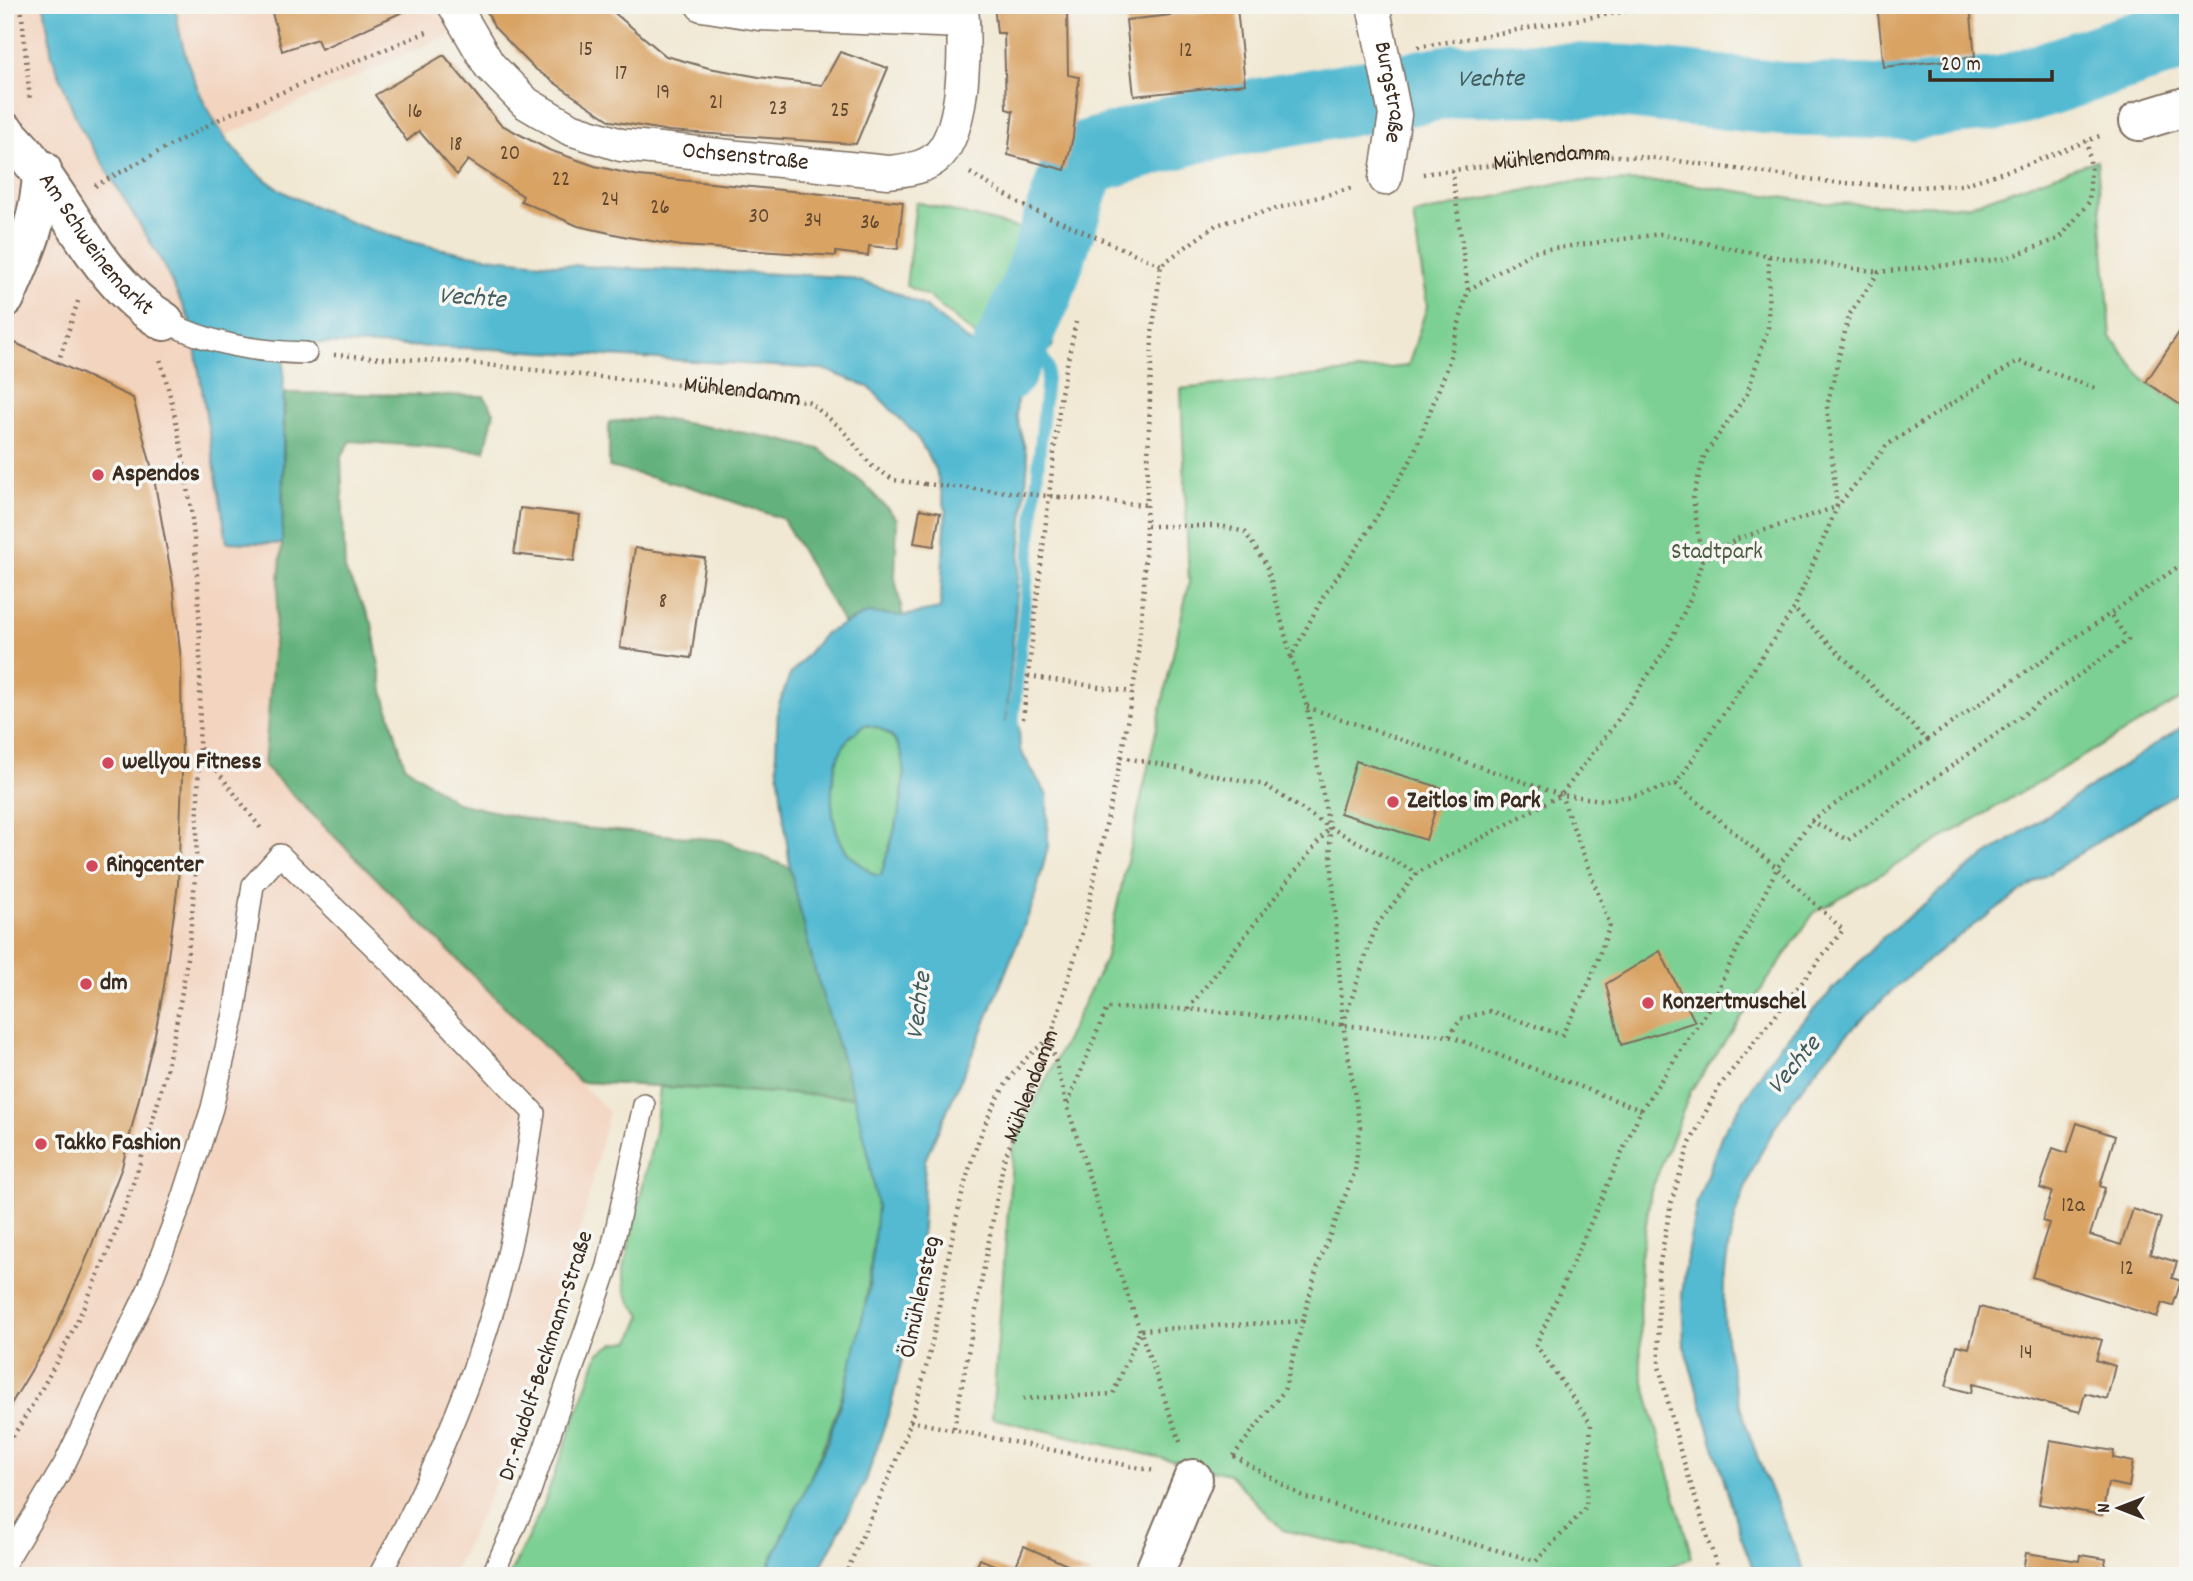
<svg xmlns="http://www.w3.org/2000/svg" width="2193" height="1581" viewBox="0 0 2193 1581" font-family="Dekko,sans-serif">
<rect width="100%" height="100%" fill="#f6f6f2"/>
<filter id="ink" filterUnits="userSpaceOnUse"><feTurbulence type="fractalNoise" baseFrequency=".0143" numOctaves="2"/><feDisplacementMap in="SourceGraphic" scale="14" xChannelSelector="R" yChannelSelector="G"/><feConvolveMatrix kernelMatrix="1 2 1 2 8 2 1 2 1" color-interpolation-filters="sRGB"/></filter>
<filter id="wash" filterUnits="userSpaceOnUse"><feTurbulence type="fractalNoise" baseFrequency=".00686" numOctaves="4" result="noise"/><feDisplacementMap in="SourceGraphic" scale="28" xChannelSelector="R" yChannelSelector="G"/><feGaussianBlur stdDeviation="1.57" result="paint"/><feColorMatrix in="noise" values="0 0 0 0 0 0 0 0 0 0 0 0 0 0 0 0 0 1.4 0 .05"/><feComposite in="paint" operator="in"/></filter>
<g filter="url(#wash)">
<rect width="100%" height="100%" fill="#f1e8d3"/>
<path fill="#f3d4bf" d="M 5,5 L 44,5 L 52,56 L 98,155 L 161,260 L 191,323 L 285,393 L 282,544 L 264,766 L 609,1112 L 569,1276 L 524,1422 L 452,1576 L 5,1576 Z
M 175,5 L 505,5 L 465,28 L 225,136 L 214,122 L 196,81 L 178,27 Z"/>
<path fill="#7bd093" stroke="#5b7d58" stroke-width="2" d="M 2097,160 L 2111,337 L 2146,382 L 2188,410 L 2188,695 L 1814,913 L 1691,1091 L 1651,1191 L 1640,1263 L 1641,1371 L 1692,1558 L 1647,1576 L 1482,1576 L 1283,1530 L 1229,1474 L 992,1418 L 1013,1147 L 1105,960 L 1189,583 L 1181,389 L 1408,366 L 1427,306 L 1413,215 L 1568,181 L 1675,182 L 1821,203 L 1967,206 Z
M 916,202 L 1030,231 L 988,346 L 928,296 L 906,286 Z
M 864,725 C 934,731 893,833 881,875 L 874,875 C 865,867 852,859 845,849 C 827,820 827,767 848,739 C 852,734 859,729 864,725 Z
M 660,1087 L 854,1097 C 863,1133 875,1170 877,1207 C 877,1222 874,1239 872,1254 C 862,1369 815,1474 764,1576 L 509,1576 L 542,1508 L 599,1353 L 615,1343 L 631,1341 L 642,1315 C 627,1301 623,1289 624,1268 L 655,1132 Z"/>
<path fill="#64b27d" stroke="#506e4e" stroke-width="2" d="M 285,393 L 484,396 L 494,412 L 485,451 L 351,441 L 341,457 L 345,570 L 372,623 L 383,691 L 405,766 L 457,803 L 559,826 L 722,840 L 790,868 L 815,971 L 854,1097 L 580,1082 L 264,766 L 282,544 Z
M 654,418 L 763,436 L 819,449 L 863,483 L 897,519 L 895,578 L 903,616 L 868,613 L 844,624 L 783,519 L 694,488 L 609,467 L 609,422 Z"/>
<path fill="#53bad1" stroke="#477278" stroke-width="2" fill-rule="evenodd" d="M 44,5 L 175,5 C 184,75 218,150 279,189 C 292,198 308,203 322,210 C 424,258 533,264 644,269 C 711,271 779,274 846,277 L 892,291 L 924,306 L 985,354 L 1016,265 L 1067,285 L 1052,347 L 1030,360 L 1018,377 L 1016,415 L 1028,460 L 1006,724 L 1019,726 L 1020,750 L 1047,795 L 1048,847 L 1034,901 L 981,1034 L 925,1160 L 921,1248 L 911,1322 L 891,1406 L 866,1480 L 816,1576 L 764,1576 L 827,1443 L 846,1386 L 869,1290 L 877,1207 L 867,1148 L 854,1097 L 815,971 L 790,868 L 776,754 L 778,707 L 790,675 L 825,633 L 868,613 L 903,616 L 940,609 L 946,511 L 936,470 L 916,435 L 869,387 L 823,369 L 493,349 L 284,342 L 282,544 L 227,542 L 191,323 L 161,260 L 78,123 L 52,56 ZM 864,725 C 934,731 893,833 881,875 L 874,875 C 865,867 851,859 845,849 C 827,820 827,767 848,739 C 852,734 859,729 864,725 Z
M 2188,723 L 2188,786 C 2009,897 1736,1051 1724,1287 C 1719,1388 1770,1485 1806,1576 L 1756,1576 L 1741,1537 L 1684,1346 L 1682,1295 L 1687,1255 L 1697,1202 L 1722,1134 L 1779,1046 L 1883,937 L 1975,863 Z"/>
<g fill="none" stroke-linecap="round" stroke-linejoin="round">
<path stroke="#53bad1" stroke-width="12" d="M 1001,734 L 1013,725 L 1048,366 L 1033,341"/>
<path stroke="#53bad1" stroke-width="74" id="s1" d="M 1002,366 L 1037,290 L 1081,159 L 1197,126 L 1459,80 L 1538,79 L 1628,82 L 1783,99 L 1910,103 L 2006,92 L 2188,32"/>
</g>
<g id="blocks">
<path fill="#d9a364" d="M 270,5 L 418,5 L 321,49 L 317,39 L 282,51 Z
M 484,5 L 605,5 L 666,56 L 709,68 L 759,77 L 822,85 L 840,52 L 888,68 L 856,144 L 669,131 L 611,121 L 572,95 L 534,68 L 494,27 Z
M 994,5 L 1079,5 L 1067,10 L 1068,75 L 1079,77 L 1073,137 L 1065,170 L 1008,155 L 1013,111 L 1006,109 L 1004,33 L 997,33 Z
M 1877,5 L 1970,5 L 1975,57 L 1884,67 Z
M 2046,5 L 2075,5 L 2075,7 L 2047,11 Z
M 1237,8 L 1245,84 L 1134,96 L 1126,20 Z
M 444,55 L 500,124 L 549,150 L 595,166 L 639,176 L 903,202 L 898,249 L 869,246 L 868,256 L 836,252 L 836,256 L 681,246 L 628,237 L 578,226 L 521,201 L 523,196 L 468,160 L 457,175 L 419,131 L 407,141 L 375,95 Z
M 5,208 L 16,214 L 5,240 Z
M 2188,319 L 2188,410 L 2146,382 Z
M 11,341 L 133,398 L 153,473 L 173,584 L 181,661 L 182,777 L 178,884 L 164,986 L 155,1034 L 122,1167 L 83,1267 L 49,1341 L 5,1414 L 5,352 Z
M 520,508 L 580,515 L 574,561 L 514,554 Z
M 920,509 L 940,513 L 934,546 L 914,543 Z
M 635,548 L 705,558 L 691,658 L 620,648 Z
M 1356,761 L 1442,788 L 1426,840 L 1340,813 Z
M 1660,951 L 1695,1022 L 1621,1045 L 1606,984 Z
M 2077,1123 L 2115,1136 L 2100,1186 L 2105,1188 L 2090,1235 L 2121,1245 L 2133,1209 L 2161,1218 L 2150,1254 L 2177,1262 L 2172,1278 L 2181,1281 L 2173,1306 L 2162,1303 L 2157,1317 L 2032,1277 L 2049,1223 L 2042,1221 L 2052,1192 L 2040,1188 L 2053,1148 L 2067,1153 Z
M 1980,1307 L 2102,1340 L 2096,1360 L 2115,1366 L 2107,1399 L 2085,1393 L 2080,1412 L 1973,1384 L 1971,1393 L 1946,1386 L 1957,1345 L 1969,1348 Z
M 2050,1440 L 2114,1451 L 2113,1458 L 2133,1462 L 2129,1487 L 2108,1483 L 2102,1515 L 2039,1504 Z
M 1024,1546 L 1092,1576 L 973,1576 L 980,1559 L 1013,1573 Z
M 2026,1553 L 2079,1561 L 2080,1555 L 2106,1559 L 2104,1569 L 2124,1571 L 2123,1576 L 2022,1576 Z"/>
</g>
</g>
<g filter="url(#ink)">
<use href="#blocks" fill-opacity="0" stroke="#7b6c5d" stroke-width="2"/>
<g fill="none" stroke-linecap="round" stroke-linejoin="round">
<defs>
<path id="service" d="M 164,321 C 210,344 255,352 306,353
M 5,1563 L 64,1465 L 148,1290 L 182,1201 L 212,1108 L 234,1014 L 253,885 L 280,855 L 394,966 L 534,1113 C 524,1178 513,1244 494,1307 C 466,1400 426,1490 379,1576
M 492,1576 L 529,1494 L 608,1266 L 644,1105"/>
<g id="pedestrian">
<path id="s5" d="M 454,5 L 489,65 L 526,103 L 570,129 L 621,145 L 888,172 C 906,170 925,169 939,155 C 966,126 965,43 962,5"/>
<path d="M 702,5 L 759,14 L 963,22"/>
<path id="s6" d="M 1373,5 L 1395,115 L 1385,179"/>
</g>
<g id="minor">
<path d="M 2139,121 L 2188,106"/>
<path id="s7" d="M 5,132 C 66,189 91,278 164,321"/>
<path d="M 5,298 C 24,255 41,218 42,170"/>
<path d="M 1153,1576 L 1193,1479"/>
</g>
</defs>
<use href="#service" stroke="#7b6c5d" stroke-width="24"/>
<use href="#pedestrian" stroke="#7b6c5d" stroke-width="35"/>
<use href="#minor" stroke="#7b6c5d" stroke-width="42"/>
<g stroke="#7b6c5d" stroke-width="4.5" stroke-dasharray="2 5" stroke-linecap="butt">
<path d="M 21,5 L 30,101"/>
<path d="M 1418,47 L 1662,5"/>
<path d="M 1452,170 L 1468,290"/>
<path d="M 970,173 L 1026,207 L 1161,265"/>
<path id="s2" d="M 1423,174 L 1579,154 L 1657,158 L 1831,182 L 1910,187 L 1962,185 L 2026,165 L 2102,135"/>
<path d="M 95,186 L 227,115 L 427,32"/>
<path d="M 1769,256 L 1879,272"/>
<path id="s3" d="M 334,355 L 468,363 L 764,394 L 809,402 L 842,429 L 872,466 L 894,480 L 925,484"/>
<path d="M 58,363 L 79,298"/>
<path d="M 1059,497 L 1147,505"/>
<path d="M 1147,526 L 1221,526 L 1245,532 L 1267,566 L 1291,657 L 1323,597 L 1365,536 L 1412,458 L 1447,368 L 1468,290 L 1534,251 L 1660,234 L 1769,256 L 1768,328 L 1747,394 L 1704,456 L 1693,498 L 1702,561 L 1692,595 L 1669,644 L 1615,724 L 1561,795 L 1417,873 L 1376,926 L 1343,1024"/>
<path d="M 1702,561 L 1737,539 L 1837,507 L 1827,406 L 1849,315 L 1879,272 L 2004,259 L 2060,238 L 2089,202 L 2091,168 L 2087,141"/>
<path d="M 1028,676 L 1132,692"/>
<path d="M 1307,707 L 1561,795 L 1604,800 L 1638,795 L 1676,784 L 1794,609 L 1837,507 L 1887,445 L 2018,361 L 2096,388"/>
<path d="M 1023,719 L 1061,393 L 1076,322"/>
<path d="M 1927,740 L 2188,560"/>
<path d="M 200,748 L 262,830"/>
<path d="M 1121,757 L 1265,785 L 1329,827 L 1417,873"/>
<path d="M 1676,784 L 1777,868 L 1843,930 L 1718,1088 L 1689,1145 L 1671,1203 L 1658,1273 L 1659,1366 L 1680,1450 L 1720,1576"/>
<path d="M 1811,821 L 1848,840 L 2128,640 L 2111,615"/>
<path d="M 1188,1009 L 1329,828"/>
<path d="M 1449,1036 L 1461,1019 L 1490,1011 L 1562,1035 L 1590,981 L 1610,925 L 1561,795"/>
<path d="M 1050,1040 L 1067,1105"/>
<path d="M 1023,1399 L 1113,1394 L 1140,1330 L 1305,1321"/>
<path d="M 910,1421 L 1155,1471"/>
<path id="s4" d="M 954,1428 L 1004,1160 L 1050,1040 L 1083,930 L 1121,757 L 1137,665 L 1144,586 L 1152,334 L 1161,265 L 1216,225 L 1352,188"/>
<path d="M 1180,1442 L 1111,1249 L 1067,1105 L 1107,1008 L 1188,1009 L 1449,1036 L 1641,1110"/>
<path d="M 5,1448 C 102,1304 171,1107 190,934 C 197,872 198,809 199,747 C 203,614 198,488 160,359"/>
<path d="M 1233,1456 L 1284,1391 L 1317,1268 L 1355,1171 L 1360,1127 L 1343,1024 L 1329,827 L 1307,707 L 1291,657"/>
<path d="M 1234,1456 L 1304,1497 L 1536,1561 L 1586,1508 L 1591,1424 L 1536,1345 L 1641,1110 L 1706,1013 L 1777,868 L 1811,821 L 1927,740 L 1794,609"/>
<path d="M 845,1576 C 866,1524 894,1473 911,1420 C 922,1385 932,1347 938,1312 C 954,1230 973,1087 1049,1040"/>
</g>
<use href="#service" stroke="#fff" stroke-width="21"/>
<use href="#pedestrian" stroke="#fff" stroke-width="32"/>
<use href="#minor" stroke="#fff" stroke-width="38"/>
<path stroke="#7b6c5d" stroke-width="4.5" stroke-dasharray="2 5" stroke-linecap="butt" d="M 925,484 L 1059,497"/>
</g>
</g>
<g fill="#d1495b" stroke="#f6f6f2" stroke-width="2.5">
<circle cx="98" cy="475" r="7"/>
<circle cx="108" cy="763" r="7"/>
<circle cx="1393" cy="802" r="7"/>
<circle cx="92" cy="866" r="7"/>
<circle cx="86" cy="984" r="7"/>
<circle cx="1648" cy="1003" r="7"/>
<circle cx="41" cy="1144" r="7"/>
</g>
<g text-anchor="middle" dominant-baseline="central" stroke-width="7" stroke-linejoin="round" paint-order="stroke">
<g font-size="21" fill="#624830">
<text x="586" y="51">15</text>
<text x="1186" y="52">12</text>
<text x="621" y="75">17</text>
<text x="663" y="94">19</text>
<text x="716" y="104">21</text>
<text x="778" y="110">23</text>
<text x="840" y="112">25</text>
<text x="415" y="113">16</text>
<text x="456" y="146">18</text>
<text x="510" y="155">20</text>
<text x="561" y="181">22</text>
<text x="610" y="201">24</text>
<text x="660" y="209">26</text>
<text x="759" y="218">30</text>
<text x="813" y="222">34</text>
<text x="870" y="224">36</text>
<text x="663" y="603">8</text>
<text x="2073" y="1207">12a</text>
<text x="2127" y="1270">12</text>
<text x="2026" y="1354">14</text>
</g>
<g font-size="24" fill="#3b2a1e" stroke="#f6f6f2">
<text stroke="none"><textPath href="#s6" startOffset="89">Burgstraße</textPath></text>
<text stroke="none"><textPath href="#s5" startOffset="352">Ochsenstraße</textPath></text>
<text stroke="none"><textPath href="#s2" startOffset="130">Mühlendamm</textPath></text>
<text stroke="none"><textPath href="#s7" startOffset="145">Am Schweinemarkt</textPath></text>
<text stroke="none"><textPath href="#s3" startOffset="410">Mühlendamm</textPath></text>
<text stroke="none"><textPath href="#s4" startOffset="352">Mühlendamm</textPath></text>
<text transform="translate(921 1297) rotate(-78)">Ölmühlensteg</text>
<text transform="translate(547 1356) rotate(-72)">Dr.-Rudolf-Beckmann-Straße</text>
</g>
<g font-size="24" font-weight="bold" fill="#3b2a1e" stroke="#f6f6f2" text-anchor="start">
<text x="112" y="475">Aspendos</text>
<text x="122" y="763">wellyou Fitness</text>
<text x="1407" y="802">Zeitlos im Park</text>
<text x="106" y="866">Ringcenter</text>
<text x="100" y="984">dm</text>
<text x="1662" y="1003">Konzertmuschel</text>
<text x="55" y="1144">Takko Fashion</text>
</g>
<g font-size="24" fill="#4e5c41" stroke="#f6f6f2">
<text x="1717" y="553">Stadtpark</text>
</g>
<g font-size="26" font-style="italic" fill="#435c5d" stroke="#f6f6f2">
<text stroke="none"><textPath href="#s1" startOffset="640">Vechte</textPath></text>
<text transform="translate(472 299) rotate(4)">Vechte</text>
<text transform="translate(920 1006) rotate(-83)">Vechte</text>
<text transform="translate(1795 1066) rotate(-50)">Vechte</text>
</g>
</g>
<rect width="2193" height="1581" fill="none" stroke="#f6f6f2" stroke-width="28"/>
<g transform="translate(2119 1508) rotate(270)" stroke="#f6f6f2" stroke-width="5" paint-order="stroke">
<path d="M0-5L12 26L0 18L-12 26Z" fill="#3b2a1e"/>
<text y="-10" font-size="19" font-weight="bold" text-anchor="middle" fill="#3b2a1e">N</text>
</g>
<path d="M1930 70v10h122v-10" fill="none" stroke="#3b2a1e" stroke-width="3.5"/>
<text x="1941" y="70" font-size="21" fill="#3b2a1e" stroke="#f6f6f2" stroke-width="5" paint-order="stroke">20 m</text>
</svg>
